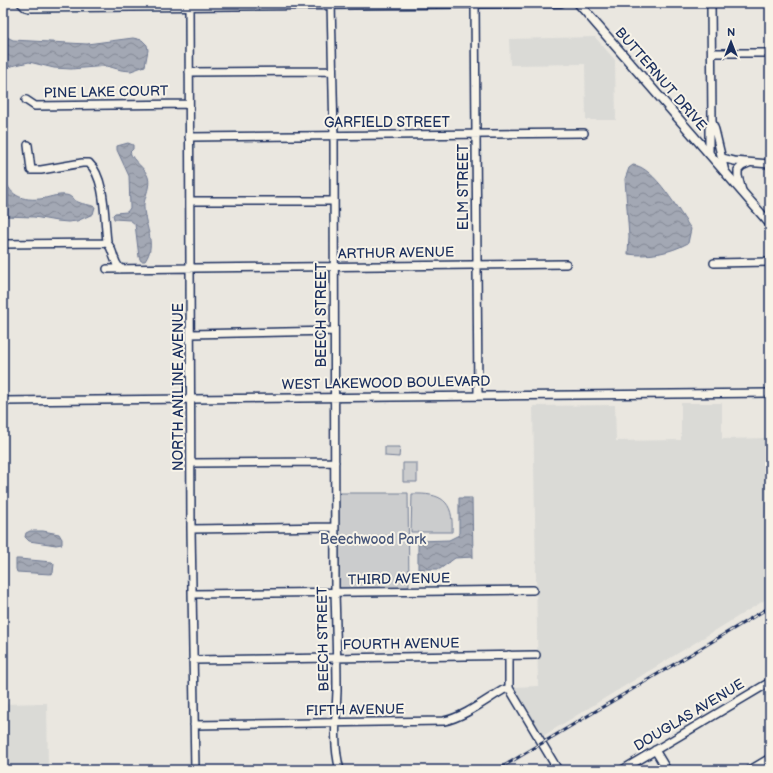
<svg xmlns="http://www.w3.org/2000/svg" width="773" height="773" viewBox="0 0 773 773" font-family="'Balsamiq Sans',sans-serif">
<defs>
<pattern id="water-waves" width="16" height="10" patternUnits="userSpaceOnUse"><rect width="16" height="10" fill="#a3a8b4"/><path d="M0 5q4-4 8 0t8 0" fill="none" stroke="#848996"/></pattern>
</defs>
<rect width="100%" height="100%" fill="#eae7e0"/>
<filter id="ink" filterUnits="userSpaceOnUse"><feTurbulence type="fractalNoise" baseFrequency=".025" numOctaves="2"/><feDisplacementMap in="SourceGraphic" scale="8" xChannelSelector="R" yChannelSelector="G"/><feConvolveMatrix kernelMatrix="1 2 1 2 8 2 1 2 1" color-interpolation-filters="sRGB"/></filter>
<g filter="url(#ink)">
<path fill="#dadad6" d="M 595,37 L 615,60 L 616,120 L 586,120 L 585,64 L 510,65 L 509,39 Z
M 681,403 L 722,403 L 722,439 L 770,438 L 770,597 L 543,736 L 513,687 L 538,686 L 533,406 L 615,405 L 616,441 L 681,440 Z
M 47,703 L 48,770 L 3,770 L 3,704 Z"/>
<path fill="#cbcccd" stroke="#737e96" d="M 385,447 L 400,447 L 399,457 L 385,456 Z
M 403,463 L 417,463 L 417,482 L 403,482 Z
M 337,493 L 408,493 L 409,589 L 342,589 L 339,587 Z
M 412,494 C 441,493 454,500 452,532 L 411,532 Z"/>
<path fill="url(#water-waves)" stroke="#6d7892" d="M 3,35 L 13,40 L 87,44 L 133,38 L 142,40 L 147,45 L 148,50 L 145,66 L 131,71 L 121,70 L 107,66 L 71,69 L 54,68 L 29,62 L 3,68 Z
M 128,143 L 133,145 L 133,149 L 130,152 C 133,162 145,167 148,177 C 151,185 145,196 144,204 C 143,224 158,243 145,261 L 141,261 L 139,257 L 135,224 L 130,220 L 114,219 L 113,215 L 115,213 L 127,212 L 130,208 L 129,176 L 117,150 L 117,146 Z
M 633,165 C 654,166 680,213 691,229 L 688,243 C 670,253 648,257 628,254 L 629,237 L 625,179 L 629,168 Z
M 3,172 C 7,193 18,201 40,199 C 48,198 57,194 65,195 C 71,195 73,200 78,202 C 84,205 89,204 95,207 L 93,214 L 77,221 L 68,222 L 57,221 L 34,217 L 3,216 Z
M 459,498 L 472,498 L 473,557 L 455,558 L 440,569 L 418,569 L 418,541 L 449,540 L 459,535 Z
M 30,531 L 43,531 L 59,534 L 62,539 L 62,544 L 56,545 L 29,541 L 25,537 L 26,533 Z
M 16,559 L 19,559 L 52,562 L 54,564 L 53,573 L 50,574 L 17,572 L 16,569 Z"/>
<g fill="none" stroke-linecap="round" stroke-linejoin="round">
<defs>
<path id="minor" d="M 21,3 L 25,7 L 29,8 L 561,3
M 189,3 L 191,529 L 195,770
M 331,3 L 334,136 L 335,592 C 336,625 337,658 337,691 C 336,716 333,746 340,770
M 475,3 L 478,395
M 711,3 L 712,122 L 715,130 L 725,172
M 712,53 L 770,53
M 189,72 L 332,71
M 26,100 L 35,106 L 189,104
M 189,137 L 584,133
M 28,145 L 31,170 L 41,170 L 82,163 L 89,163 C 106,179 104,219 107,241 C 107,244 110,246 111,249 C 115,258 113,260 120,269
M 709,153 L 709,129 L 712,122
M 722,158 L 734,161 L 770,164
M 742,191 L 738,176 L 738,170 L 742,166 L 749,163
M 190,201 L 333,201
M 3,244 L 107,243
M 714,263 L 770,262
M 107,269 L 566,264
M 191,334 L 334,331
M 3,401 L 770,393
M 192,463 L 335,462
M 191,529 L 335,527
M 192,594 L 533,590
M 509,655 L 509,688 L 558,770
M 194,660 L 536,655
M 194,725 L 444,721 C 464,717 486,700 503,690 L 509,688
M 655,750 L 667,770
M 622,770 L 770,682
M 750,770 L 770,758"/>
<path id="major" d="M 578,3 L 770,224"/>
</defs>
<use href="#minor" stroke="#1b2f5e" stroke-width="10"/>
<use href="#major" stroke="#1b2f5e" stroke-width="11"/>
<use href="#minor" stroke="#f7f3e8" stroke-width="7"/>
<use href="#major" stroke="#f7f3e8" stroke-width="8"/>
<defs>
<path id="rail" d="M 497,770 L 770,607"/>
</defs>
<use href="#rail" stroke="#1b2f5e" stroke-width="3"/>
<use href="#rail" stroke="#f7f3e8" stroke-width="1.5" stroke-dasharray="4.5" stroke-linecap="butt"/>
</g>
</g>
<g text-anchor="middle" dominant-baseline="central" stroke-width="4" stroke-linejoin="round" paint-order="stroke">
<g font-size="14" fill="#1b2f5e" stroke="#f7f3e8">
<text transform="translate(661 79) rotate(49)">BUTTERNUT DRIVE</text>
<text transform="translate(106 92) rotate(-1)">PINE LAKE COURT</text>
<text x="387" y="122">GARFIELD STREET</text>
<text transform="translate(463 187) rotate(-90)">ELM STREET</text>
<text transform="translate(396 253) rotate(-1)">ARTHUR AVENUE</text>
<text transform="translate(321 315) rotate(-90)">BEECH STREET</text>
<text transform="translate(386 383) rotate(-1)">WEST LAKEWOOD BOULEVARD</text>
<text transform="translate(178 387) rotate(-90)">NORTH ANILINE AVENUE</text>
<text transform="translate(399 579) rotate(-1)">THIRD AVENUE</text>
<text transform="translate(323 639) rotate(-91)">BEECH STREET</text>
<text transform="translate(401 644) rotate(-1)">FOURTH AVENUE</text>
<text transform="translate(355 710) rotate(-1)">FIFTH AVENUE</text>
<text transform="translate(689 715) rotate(-31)">DOUGLAS AVENUE</text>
</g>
<g font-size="14" fill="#47567a" stroke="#f7f3e8">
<text x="373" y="539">Beechwood Park</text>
</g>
</g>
<rect width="773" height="773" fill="none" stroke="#f7f3e8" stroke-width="16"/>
<rect x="8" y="8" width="757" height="757" fill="none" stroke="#1b2f5e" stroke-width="1.5" filter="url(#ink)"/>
<g transform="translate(731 42)" stroke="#f7f3e8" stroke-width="3" paint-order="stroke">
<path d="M0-3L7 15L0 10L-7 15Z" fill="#1b2f5e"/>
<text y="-6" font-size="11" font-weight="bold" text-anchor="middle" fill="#1b2f5e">N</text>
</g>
</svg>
